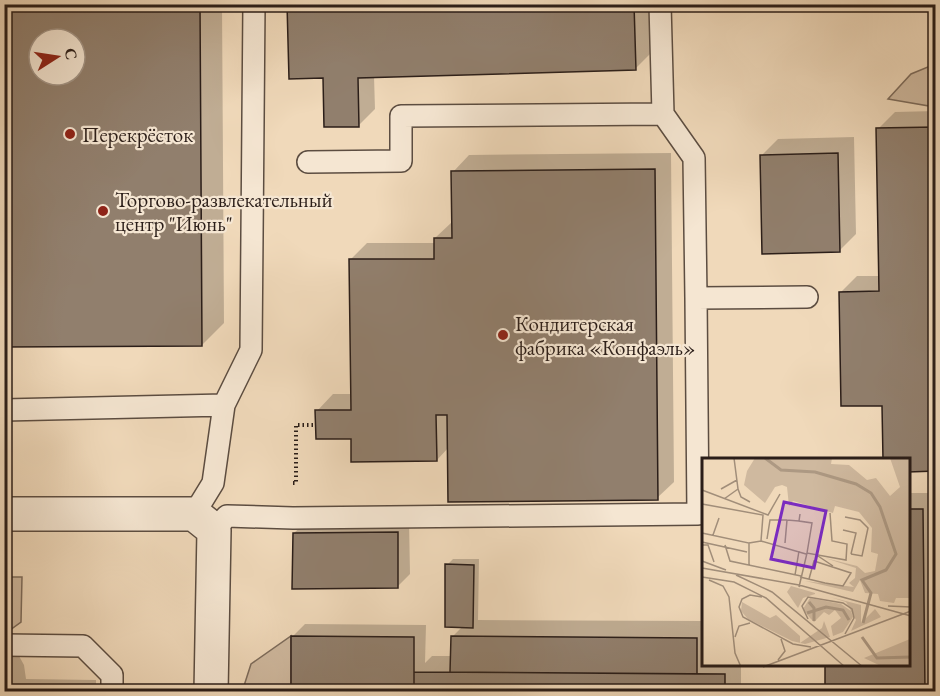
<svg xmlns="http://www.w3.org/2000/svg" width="940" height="696" viewBox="0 0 940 696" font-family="'EB Garamond',serif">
<rect width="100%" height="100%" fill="#f0d9ba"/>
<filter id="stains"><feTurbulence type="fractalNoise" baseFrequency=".00333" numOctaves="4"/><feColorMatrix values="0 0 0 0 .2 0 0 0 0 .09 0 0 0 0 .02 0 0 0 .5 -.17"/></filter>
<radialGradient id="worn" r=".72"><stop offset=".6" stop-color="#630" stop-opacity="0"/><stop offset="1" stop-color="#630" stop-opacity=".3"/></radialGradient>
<path fill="#cfb99f" stroke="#7d6c5c" stroke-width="1.5" d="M 935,64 L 935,107 L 888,99 L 911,74 Z
M 935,471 L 936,691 L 932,692 L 930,472 Z
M 5,577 L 22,577 L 21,622 L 10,630 L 5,630 Z
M 291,636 L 291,691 L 242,692 L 251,664 Z"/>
<path fill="#0003" fill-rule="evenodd" d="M 4,4 L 222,4 L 224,323 L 202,345 L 4,346 ZM 39,39 L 75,39 L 75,75 L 39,75 Z
M 288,4 L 650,4 L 652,52 L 635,69 L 374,76 L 375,109 L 359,125 L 324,77 Z
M 936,111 L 936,470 L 908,459 L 884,459 L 883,404 L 840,293 L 857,276 L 881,276 L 878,129 L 895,112 Z
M 854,137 L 856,234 L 839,251 L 762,155 L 778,139 Z
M 671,153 L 674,482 L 657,498 L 449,447 L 437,460 L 352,437 L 317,411 L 333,394 L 352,394 L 350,260 L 367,243 L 435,243 L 435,238 L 452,222 L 453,172 L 469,155 Z
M 908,493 L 936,493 L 936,692 L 827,692 L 908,664 Z
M 409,520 L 410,574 L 398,586 L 294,533 L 307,521 Z
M 453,559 L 479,559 L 478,620 L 703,621 L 703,664 L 741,664 L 741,692 L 292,692 L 293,636 L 305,624 L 426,625 L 425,663 L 432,656 L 452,656 L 452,637 L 463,626 L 447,565 Z
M 4,644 L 19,656 L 24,665 L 26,679 L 96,680 L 96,692 L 4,692 Z"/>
<path fill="#917f6d" stroke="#2b1e19" stroke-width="1.5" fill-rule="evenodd" d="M 4,4 L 200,4 L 202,346 L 4,347 ZM 39,39 L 75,39 L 75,75 L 39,75 Z
M 287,4 L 634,4 L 636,70 L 358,78 L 359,127 L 324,127 L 323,78 L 289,79 Z
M 936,127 L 936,471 L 908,472 L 908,459 L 883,459 L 882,406 L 841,406 L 839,292 L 879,291 L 876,128 Z
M 838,153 L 840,252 L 762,254 L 760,155 Z
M 655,169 L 658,500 L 448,502 L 447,415 L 436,415 L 437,461 L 351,462 L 351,439 L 316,439 L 315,410 L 351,410 L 349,259 L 434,259 L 434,238 L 452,238 L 451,171 Z
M 908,509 L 923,509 L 925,692 L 825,692 L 825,664 L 908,664 Z
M 398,532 L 398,588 L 292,589 L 293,533 Z
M 445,564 L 474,565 L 473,628 L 445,627 Z
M 291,636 L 414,637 L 414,692 L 291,692 Z
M 451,636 L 697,638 L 697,674 L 450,672 Z
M 414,672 L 725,674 L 725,692 L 414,692 Z"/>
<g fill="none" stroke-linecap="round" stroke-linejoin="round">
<defs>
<path id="lane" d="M 660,4 L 663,114
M 308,162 L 401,161 L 401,116 L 663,114 L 694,158 L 696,298
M 4,410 L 224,405
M 194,514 L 213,483 L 224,405 L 251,350 L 254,4
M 214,530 L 227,516 L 293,518 L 698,514 L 696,298 L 807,297
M 4,645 L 83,646 L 112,675 L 112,692"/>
<path id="street" d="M 4,514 L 194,514 L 214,530 L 211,692"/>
</defs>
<use href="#lane" stroke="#5c4d41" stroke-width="24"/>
<use href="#street" stroke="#5c4d41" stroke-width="36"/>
<path stroke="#2b1e19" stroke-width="4" stroke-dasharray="1.5 3" stroke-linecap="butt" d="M 293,483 L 296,483 L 296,425 L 316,425"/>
<use href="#lane" stroke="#f5e6d2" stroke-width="21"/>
<use href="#street" stroke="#f5e6d2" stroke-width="33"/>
</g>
<g fill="#8f2418" stroke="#f5e6d2" stroke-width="2">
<circle cx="70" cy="134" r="6"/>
<circle cx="103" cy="211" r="6"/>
<circle cx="503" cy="335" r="6"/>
</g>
<g text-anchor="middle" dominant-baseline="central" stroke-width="4.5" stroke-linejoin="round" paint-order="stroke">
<g font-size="21" fill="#2b1e19" stroke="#f5e6d2" text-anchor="start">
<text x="82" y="134">Перекрёсток</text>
<text x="115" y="199">Торгово-развлекательный<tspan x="115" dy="24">центр "Июнь"</tspan></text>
<text x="515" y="323">Кондитерская<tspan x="515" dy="24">фабрика «Конфаэль»</tspan></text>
</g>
</g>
<g transform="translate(702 458)">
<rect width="208" height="208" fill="#f0d9ba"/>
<path d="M 53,0 L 130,0 L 129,6 L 147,7 L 165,22 L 174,20 L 188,38 L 198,29 L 188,0 L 208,0 L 208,140 L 194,140 L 192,145 L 178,143 L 176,136 L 163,135 L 158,122 L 151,134 L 103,123 L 152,129 L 147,125 L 153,120 L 154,110 L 123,100 L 155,108 L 163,115 L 173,113 L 176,96 L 169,94 L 170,70 L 157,54 L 133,48 L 131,55 L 91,43 L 87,48 L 85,29 L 80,27 L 73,29 L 63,45 L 42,27 L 45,13 ZM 89,128 L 113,135 L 113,136 L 101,140 L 96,150 L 85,134 ZM 128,139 L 159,147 L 159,165 L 173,151 L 179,159 L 149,173 L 154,162 L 144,144 ZM 108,140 L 139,146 L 149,153 L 151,159 L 141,174 L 131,178 L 129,168 L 139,160 L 133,152 L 127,157 L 122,154 L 112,164 L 108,160 L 101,151 ZM 40,144 L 68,160 L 74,157 L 98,178 L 98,185 L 120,170 L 122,163 L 128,179 L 103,186 L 90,183 L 46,161 L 39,153 ZM 208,181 L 206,208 L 179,208 L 162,200 Z" fill="#cfb99f"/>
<path fill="none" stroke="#ad9983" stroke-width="3" d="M 63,0 L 79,12 L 113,14 L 154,26 L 169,35 L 178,49 L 194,96 L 184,112 L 160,122 L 169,135 L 161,165M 107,144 L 112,150 L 112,163M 105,155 L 124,149 L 141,152 L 147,162M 160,179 L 175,200 L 209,199"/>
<path fill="none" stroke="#a18e7a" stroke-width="1.5" d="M 19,31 L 35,22M 36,31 L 39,39 L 48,44M 0,32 L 66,57 L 78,36M 22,41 L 36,31 L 32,0M 0,46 L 61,57 L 59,83M 98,56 L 97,63 L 110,65 L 105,95M 143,59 L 158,62 L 166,70 L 160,98 L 149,96M 141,72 L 154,75 L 149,96M 0,75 L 47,85 L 47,107M 11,77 L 17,60M 65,81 L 68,62 L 85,62M 0,84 L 45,94M 47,85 L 59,83 L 104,96M 83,85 L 85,62 L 97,63M 0,87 L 6,87 L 12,104M 23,87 L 28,103 L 99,118M 116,98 L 131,108M 0,103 L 24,112M 0,110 L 97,127 L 209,158M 34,117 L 70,134 L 161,209M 93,117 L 97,93M 0,119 L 32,124 L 64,140 L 143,209M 98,119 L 123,125 L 141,128 L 149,115 L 112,103 L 107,121M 7,122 L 21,128 L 27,139 L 33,195 L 39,209M 97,129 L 105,95 L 144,102 L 145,86 L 130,83 L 128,55M 60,139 L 48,137 L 40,141 L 37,149 L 41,159 L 91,186 L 109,189M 186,148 L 209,149M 106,161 L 100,148 L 106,139 L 141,145 L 150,151 L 152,160 L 143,176M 33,179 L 37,168 L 48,165M 76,202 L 83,193 L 79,181M 61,209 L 209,153"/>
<path fill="#7b2cbf" fill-opacity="0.15" stroke="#7b2cbf" stroke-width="3" d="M 82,44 L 124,53 L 112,110 L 69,101 Z"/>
<rect width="208" height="208" fill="none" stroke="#2b1e19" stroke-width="3"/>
</g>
<rect width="940" height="696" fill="none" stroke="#f0d9ba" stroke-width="24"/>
<rect x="6" y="6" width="928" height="684" fill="none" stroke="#2b1e19" stroke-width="3"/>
<rect x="12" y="12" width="916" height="672" fill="none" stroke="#2b1e19" stroke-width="1.5"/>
<g transform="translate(57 57) rotate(78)"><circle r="28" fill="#f5e6d2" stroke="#a49688" stroke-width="1.5"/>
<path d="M0-4.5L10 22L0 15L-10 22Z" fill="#8f2418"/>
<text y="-9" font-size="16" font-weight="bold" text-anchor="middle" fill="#2b1e19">С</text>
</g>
<rect width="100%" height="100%" filter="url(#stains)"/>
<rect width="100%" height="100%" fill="url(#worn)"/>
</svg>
